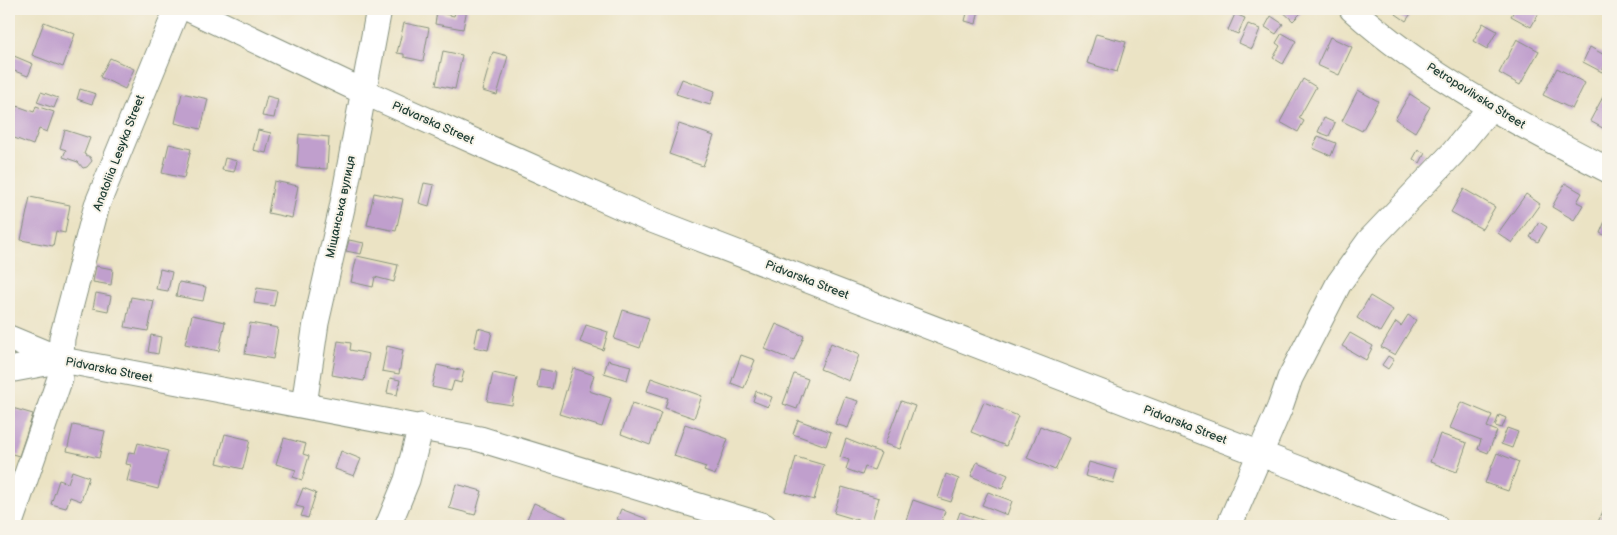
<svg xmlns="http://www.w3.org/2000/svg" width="1617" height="535" viewBox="0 0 1617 535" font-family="'Balsamiq Sans',sans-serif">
<rect width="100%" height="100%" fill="#f7f3e8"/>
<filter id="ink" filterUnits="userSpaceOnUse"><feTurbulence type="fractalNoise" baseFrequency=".02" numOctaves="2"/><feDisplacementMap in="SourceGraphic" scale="10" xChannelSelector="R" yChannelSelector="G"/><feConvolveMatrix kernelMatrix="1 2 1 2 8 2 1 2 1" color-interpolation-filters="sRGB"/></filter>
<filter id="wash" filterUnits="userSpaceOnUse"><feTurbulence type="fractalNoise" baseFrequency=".0096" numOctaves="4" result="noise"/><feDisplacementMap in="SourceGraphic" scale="20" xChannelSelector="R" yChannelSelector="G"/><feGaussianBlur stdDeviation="1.12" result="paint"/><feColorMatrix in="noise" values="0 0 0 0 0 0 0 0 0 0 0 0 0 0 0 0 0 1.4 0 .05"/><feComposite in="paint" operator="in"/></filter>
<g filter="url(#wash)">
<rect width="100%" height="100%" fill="#ebe3c4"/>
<g id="blocks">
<path fill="#c09fcd" d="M 456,9 L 467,9 L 463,29 L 435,24 L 437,12 L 454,16 Z
M 968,9 L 979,9 L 976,24 L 965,21 Z
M 1280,9 L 1305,9 L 1293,21 Z
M 1395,9 L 1414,9 L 1406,21 L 1393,12 Z
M 1515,9 L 1531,9 L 1539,13 L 1531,27 L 1511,16 Z
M 1235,14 L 1245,18 L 1238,34 L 1228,30 Z
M 1271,16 L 1283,24 L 1276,34 L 1265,27 Z
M 44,22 L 75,34 L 63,67 L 32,55 Z
M 404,23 L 429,28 L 423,61 L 404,57 L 404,54 L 397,53 Z
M 1483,23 L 1497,31 L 1487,49 L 1473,41 Z
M 1248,24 L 1260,29 L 1252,49 L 1239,43 Z
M 1282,33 L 1296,41 L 1283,64 L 1273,58 L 1280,46 L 1276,43 Z
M 1096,34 L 1126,42 L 1117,72 L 1087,63 Z
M 1330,37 L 1352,47 L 1339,75 L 1317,65 Z
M 1517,39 L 1539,51 L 1520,85 L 1499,73 Z
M 1590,47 L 1608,57 L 1602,72 L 1583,62 Z
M 443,51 L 462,55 L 455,89 L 436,85 Z
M 493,52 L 508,56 L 497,95 L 482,91 Z
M 14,56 L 33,64 L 28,76 L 9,69 Z
M 110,58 L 134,69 L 125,89 L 100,77 Z
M 1557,68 L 1585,83 L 1572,109 L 1543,95 Z
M 682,79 L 715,91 L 710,105 L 676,94 Z
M 1303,79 L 1316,87 L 1299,118 L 1304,121 L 1298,132 L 1280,122 Z
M 80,89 L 96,94 L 92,104 L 77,99 Z
M 1358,90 L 1378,101 L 1362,131 L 1342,121 Z
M 41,92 L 58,98 L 54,108 L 37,102 Z
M 182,93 L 208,99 L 201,129 L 175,123 Z
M 1410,94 L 1430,107 L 1415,132 L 1395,119 Z
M 1604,95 L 1608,98 L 1608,131 L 1590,121 Z
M 267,96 L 278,99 L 274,118 L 262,116 Z
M 17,106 L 34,112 L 36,106 L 54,112 L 47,132 L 39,129 L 33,145 L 9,136 Z
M 1324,118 L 1335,123 L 1329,136 L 1318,132 Z
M 679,124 L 714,136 L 703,166 L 669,154 Z
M 65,130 L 90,138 L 84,154 L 90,157 L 92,161 L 87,167 L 83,168 L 78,162 L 63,157 L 66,150 L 60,148 Z
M 258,130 L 271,133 L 266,153 L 253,150 Z
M 299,134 L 329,137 L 327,169 L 297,167 Z
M 1318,136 L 1336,143 L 1331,156 L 1313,148 Z
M 169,144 L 191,149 L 184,178 L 162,173 Z
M 1418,150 L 1425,153 L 1420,163 L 1413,159 Z
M 225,158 L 237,161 L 234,172 L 222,170 Z
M 274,181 L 298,186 L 292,218 L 268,213 Z
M 424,183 L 434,185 L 429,206 L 419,203 Z
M 1565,183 L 1582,193 L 1577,202 L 1583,205 L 1574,220 L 1552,207 Z
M 1464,189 L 1495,207 L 1482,229 L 1451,212 Z
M 374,193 L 403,199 L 396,231 L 367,225 Z
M 1526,194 L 1540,204 L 1512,243 L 1498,233 Z
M 30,197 L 70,205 L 65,233 L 56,231 L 53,246 L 21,240 Z
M 1608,214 L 1608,237 L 1600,233 Z
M 1539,222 L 1547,227 L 1538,242 L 1530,237 Z
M 349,240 L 364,243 L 361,254 L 346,251 Z
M 357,256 L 398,265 L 394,282 L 375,277 L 373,287 L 351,282 Z
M 96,266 L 113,269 L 111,285 L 93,282 Z
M 160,269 L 172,272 L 168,291 L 156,289 Z
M 179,282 L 206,287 L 203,301 L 176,296 Z
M 257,288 L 277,291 L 274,306 L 254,303 Z
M 96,293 L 111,296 L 108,311 L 93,308 Z
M 1370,296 L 1393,310 L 1380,332 L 1357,318 Z
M 131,297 L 154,301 L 148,331 L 125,327 Z
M 623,310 L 649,318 L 640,348 L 614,339 Z
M 192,315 L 225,322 L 219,351 L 185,344 Z
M 1408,315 L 1416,320 L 1395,355 L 1381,347 L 1396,322 L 1401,326 Z
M 250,323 L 278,328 L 273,359 L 245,354 Z
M 776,324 L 804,336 L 794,361 L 765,349 Z
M 586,325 L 608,332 L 603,350 L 580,342 Z
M 478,328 L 492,332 L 488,350 L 474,347 Z
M 1350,333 L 1373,346 L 1366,360 L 1342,346 Z
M 151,335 L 161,337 L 158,354 L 148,352 Z
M 338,341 L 351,343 L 350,350 L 369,354 L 364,381 L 332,375 Z
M 831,343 L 859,355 L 849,381 L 820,369 Z
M 387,346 L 403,350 L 399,374 L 382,371 Z
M 741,355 L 755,360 L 744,388 L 731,383 Z
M 1388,356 L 1394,360 L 1388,369 L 1382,365 Z
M 608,360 L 631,366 L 627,380 L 604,373 Z
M 437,365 L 464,371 L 461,383 L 454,381 L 451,391 L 432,387 Z
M 573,368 L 594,375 L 589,391 L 611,398 L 602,427 L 559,414 Z
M 540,369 L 555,372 L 552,389 L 537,387 Z
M 493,373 L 517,378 L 512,405 L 487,401 Z
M 794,374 L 808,379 L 797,409 L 783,404 Z
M 390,378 L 400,380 L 397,395 L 387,393 Z
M 651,378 L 702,396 L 694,418 L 665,408 L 668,398 L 647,391 Z
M 756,391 L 772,397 L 768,407 L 753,401 Z
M 845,397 L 858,401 L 848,428 L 835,424 Z
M 901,401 L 915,406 L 900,449 L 885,444 Z
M 984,402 L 1018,416 L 1006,446 L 971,432 Z
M 1461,402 L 1492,415 L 1487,427 L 1497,431 L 1488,453 L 1478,449 L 1481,440 L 1450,428 Z
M 632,403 L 661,413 L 650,445 L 621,434 Z
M 9,407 L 33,414 L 19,456 L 9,453 Z
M 1499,415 L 1506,418 L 1502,428 L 1495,426 Z
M 798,420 L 831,432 L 826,446 L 793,434 Z
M 685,424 L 728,439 L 715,475 L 704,471 L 706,467 L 674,456 Z
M 73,425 L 105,431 L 99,458 L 67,451 Z
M 1040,426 L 1069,438 L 1055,470 L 1027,458 Z
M 1507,428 L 1518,432 L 1512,448 L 1501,444 Z
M 225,434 L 250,440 L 243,469 L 217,463 Z
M 1440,434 L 1467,443 L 1457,472 L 1430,462 Z
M 284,438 L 306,444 L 303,454 L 309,456 L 302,480 L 293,477 L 296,470 L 276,464 Z
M 846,439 L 881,453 L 874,470 L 865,467 L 862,475 L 846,469 L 849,460 L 840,457 Z
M 138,443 L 168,451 L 158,489 L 127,481 L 131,465 L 126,464 L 129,452 L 135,453 Z
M 341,451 L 361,459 L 354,476 L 335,469 Z
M 1497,453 L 1519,462 L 1508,491 L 1485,483 Z
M 796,457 L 824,465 L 814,500 L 786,492 Z
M 977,462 L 1008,475 L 1002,489 L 971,476 Z
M 1089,462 L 1117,470 L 1113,483 L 1085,476 Z
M 72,471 L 89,477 L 81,501 L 70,497 L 66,508 L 51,504 L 59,480 L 68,483 Z
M 946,474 L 959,479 L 951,502 L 938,498 Z
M 456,484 L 482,491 L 475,515 L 449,508 Z
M 842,487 L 879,498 L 871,524 L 834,513 Z
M 303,488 L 316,493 L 308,518 L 301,516 L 304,508 L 296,506 Z
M 988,492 L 1012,501 L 1007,515 L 982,505 Z
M 913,500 L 945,511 L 940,526 L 904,526 Z
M 534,503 L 566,517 L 562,526 L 524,526 Z
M 1607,503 L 1608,526 L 1596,526 Z
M 621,509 L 647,519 L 644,526 L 622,526 L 624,522 L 617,519 Z
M 960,512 L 993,524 L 993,526 L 955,526 Z"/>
</g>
</g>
<g filter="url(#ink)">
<use href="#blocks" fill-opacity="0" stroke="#85907c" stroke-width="1"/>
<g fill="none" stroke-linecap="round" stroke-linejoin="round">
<defs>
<path id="minor" d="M 189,9 L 364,92 L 644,217 L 1305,471 L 1435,526
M 1352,9 C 1427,77 1519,124 1608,170
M 9,338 L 62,360 L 480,439 L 764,526
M 9,370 L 62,360
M 304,405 L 316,323 L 342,208 L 379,9
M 9,526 L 60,378 L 62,338 L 97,205 L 177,9
M 388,526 L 407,480 L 421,426
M 1229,526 L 1280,407 L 1290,378 L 1339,283 L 1369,241 L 1453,153 L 1490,108"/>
</defs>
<use href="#minor" stroke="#85907c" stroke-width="27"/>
<use href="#minor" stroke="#fff" stroke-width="25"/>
</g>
</g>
<g text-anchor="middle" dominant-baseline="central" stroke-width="4" stroke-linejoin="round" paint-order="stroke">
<g font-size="12" fill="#1f3d34" stroke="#f7f3e8">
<text transform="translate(1476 96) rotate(32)">Petropavlivska Street</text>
<text transform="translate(433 123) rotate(24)">Pidvarska Street</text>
<text transform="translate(119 153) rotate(-69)">Anatoliia Lesyka Street</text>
<text transform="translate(341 207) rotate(-78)">Міщанська вулиця</text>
<text transform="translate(807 280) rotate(21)">Pidvarska Street</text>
<text transform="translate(109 370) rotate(11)">Pidvarska Street</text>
<text transform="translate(1185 425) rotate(21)">Pidvarska Street</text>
</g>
</g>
<rect width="1617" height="535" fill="none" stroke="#f7f3e8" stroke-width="30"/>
</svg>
